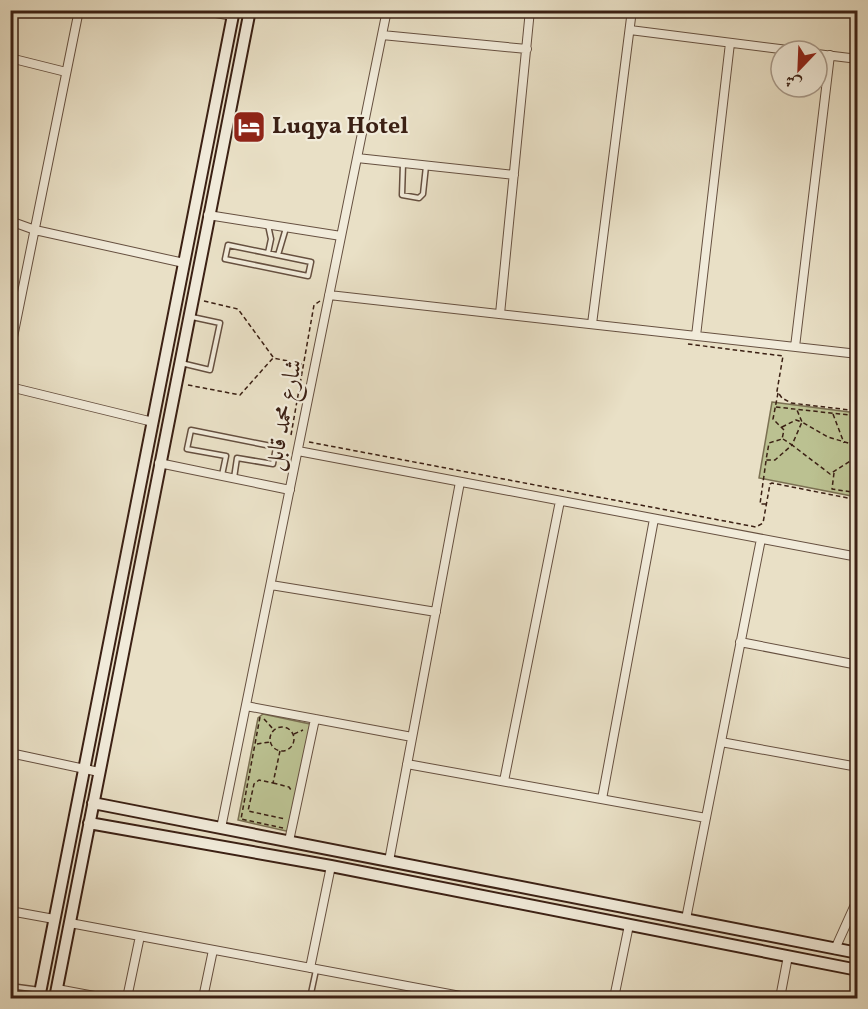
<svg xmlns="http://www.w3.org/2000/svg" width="868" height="1009" viewBox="0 0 868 1009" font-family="Vollkorn,Amiri,serif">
<rect width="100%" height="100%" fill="#e9e0c6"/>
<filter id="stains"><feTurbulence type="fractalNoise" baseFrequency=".00333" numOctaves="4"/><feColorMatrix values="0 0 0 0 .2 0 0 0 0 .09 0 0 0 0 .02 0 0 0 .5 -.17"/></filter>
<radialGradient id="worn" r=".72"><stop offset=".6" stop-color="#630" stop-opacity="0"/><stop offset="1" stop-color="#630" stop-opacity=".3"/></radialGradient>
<path fill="#bbc191" stroke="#7b7052" stroke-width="1.5" d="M 772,402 L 857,413 L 857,497 L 759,478 Z
M 263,714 L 310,724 L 312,729 L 291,829 L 286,831 L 238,820 L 258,718 Z"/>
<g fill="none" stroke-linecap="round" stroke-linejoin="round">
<defs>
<path id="lane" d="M 403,164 L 402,195 L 419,198 L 423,194 L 426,166
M 268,225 L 271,239 L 268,253
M 228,245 L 311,262 L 308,276 L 225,259 Z
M 278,255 L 286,228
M 181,363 L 210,370 L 220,323 L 192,317
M 222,475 L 226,456 L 187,449 L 191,430 L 276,447 L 273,464 L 237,458 L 234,478
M 10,922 L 12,912
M 10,986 L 40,990
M 253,998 L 266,998
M 310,998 L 316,970"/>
<path id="street" d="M 199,10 L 233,16
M 630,30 L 796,51
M 382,35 L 527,49
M 817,54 L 858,59
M 10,58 L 66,72
M 357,158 L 514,175
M 208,215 L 341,236
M 10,221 L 35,230 L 184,263
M 329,295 L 858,354
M 500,314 L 530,10
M 592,324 L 632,10
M 696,336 L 730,43
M 795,347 L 830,55
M 10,352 L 79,10
M 10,387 L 153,422
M 298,451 L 858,557
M 159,463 L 290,490
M 271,585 L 436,612
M 740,642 L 858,665
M 246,706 L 412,737
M 721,742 L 858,767
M 10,753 L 99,772
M 407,764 L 706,818
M 504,781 L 560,501
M 602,799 L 654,519
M 221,828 L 387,10
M 289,841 L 315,719
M 389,861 L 460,482
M 10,911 L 54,919
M 686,919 L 761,539
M 70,923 L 471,998
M 835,949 L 858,898
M 310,968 L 331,866
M 57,989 L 105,998
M 127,998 L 140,936
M 203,998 L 213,950
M 614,998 L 629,925
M 780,998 L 788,956"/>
<path id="secondary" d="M 93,803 L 858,953
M 89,823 L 331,866 L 858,970
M 39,998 L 234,10
M 55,998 L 250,10"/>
</defs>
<use href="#lane" stroke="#665040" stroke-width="7"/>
<use href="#street" stroke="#665040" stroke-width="10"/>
<use href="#secondary" stroke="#3b2014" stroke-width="14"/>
<path stroke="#3b2014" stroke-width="1.5" stroke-dasharray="4.5 3" stroke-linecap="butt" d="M 204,301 L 238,309 L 273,357
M 688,344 L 783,356 L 777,391 L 782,398 L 791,403 L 858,411
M 188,385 L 240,395 L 273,358 L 303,364
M 778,393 L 773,419 L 784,430 L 782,439 L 769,443 L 766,460 L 775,460 L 792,445 L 830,474 L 858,456
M 776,407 L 858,416
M 833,414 L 844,443
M 782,427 L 796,420 L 802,422 L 797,410
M 291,435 L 314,305 L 320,301
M 783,439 L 792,445 L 802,422 L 828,437 L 858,446
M 309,442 L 756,527 L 763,523 L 770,484 L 772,483 L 858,500
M 834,473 L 832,489 L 858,493
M 766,504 L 760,504 L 766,461
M 260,717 L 241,819 L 283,828
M 264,719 L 274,730
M270 739a12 12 0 1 1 24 0a12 12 0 1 1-24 0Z
M 294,734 L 303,730
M 257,744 L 270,742
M 280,751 L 273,783 L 259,780 L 254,784 L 248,811 L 285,819
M 273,783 L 289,787 L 291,790"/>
<use href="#lane" stroke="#f1ebda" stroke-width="4"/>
<use href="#street" stroke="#f1ebda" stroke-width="8"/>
<use href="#secondary" stroke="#f1ebda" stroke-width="10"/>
</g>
<defs>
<symbol id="hotel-square" viewBox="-11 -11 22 22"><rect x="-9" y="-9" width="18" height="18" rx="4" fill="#8f2418" stroke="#f1ebda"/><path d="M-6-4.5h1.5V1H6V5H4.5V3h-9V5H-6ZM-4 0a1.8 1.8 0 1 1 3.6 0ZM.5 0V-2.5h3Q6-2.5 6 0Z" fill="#fff"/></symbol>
</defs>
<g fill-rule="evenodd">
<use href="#hotel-square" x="230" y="108" width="38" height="38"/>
</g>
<g text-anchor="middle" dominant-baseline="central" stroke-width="4.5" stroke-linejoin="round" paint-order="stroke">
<g font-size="24" font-weight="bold" fill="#3b2014" stroke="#f1ebda" text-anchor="start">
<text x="272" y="127">Luqya Hotel</text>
</g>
<g font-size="24" fill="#3b2014" stroke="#f1ebda">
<text transform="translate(285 415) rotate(-79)">شارع محمد قابل</text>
</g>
</g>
<rect width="868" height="1009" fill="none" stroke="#e9e0c6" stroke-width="36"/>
<rect x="12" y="12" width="844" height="985" fill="none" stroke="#3b2014" stroke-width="3"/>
<rect x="18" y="18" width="832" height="973" fill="none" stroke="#3b2014" stroke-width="1.5"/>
<g transform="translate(799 69) rotate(203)"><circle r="28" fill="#f1ebda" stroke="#a89a8b" stroke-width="1.5"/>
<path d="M0-4.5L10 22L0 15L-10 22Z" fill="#8f2418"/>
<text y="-9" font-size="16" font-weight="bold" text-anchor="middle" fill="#3b2014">ش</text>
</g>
<rect width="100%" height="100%" filter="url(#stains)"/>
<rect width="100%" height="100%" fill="url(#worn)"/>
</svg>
